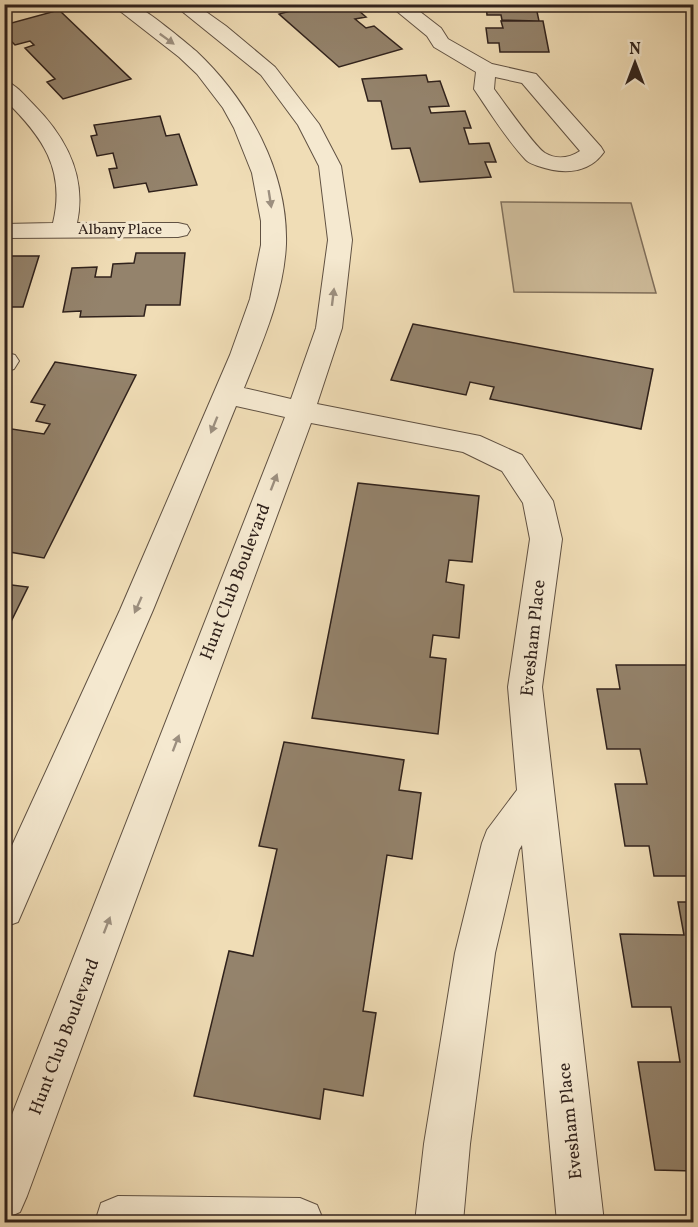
<svg xmlns="http://www.w3.org/2000/svg" width="698" height="1227" viewBox="0 0 698 1227" font-family="Vollkorn,serif">
<rect width="100%" height="100%" fill="#f0ddb6"/>
<filter id="stains"><feTurbulence type="fractalNoise" baseFrequency=".00333" numOctaves="4"/><feColorMatrix values="0 0 0 0 .2 0 0 0 0 .09 0 0 0 0 .02 0 0 0 .5 -.17"/></filter>
<radialGradient id="worn" r=".72"><stop offset=".6" stop-color="#630" stop-opacity="0"/><stop offset="1" stop-color="#630" stop-opacity=".3"/></radialGradient>
<path fill="#cfbd9c" stroke="#80705c" stroke-width="1.5" d="M 501,202 L 631,203 L 656,293 L 514,292 Z"/>
<path fill="#94836c" stroke="#30221c" stroke-width="1.5" d="M 317,4 L 351,4 L 366,17 L 355,19 L 366,28 L 374,26 L 402,49 L 339,67 L 279,14 Z
M 486,4 L 542,4 L 543,7 L 536,7 L 539,21 L 502,20 L 501,15 L 487,15 Z
M 59,10 L 131,79 L 63,99 L 47,82 L 55,79 L 25,48 L 34,45 L 30,41 L 15,45 L 4,34 L 4,25 Z
M 501,21 L 543,21 L 549,52 L 500,52 L 499,43 L 488,43 L 486,28 L 503,28 Z
M 426,75 L 428,82 L 440,81 L 449,106 L 429,107 L 431,113 L 465,111 L 471,128 L 464,128 L 469,144 L 489,143 L 496,162 L 485,162 L 491,177 L 420,182 L 410,148 L 392,149 L 381,101 L 368,101 L 362,79 Z
M 160,116 L 166,136 L 179,134 L 197,185 L 149,192 L 146,183 L 114,188 L 109,169 L 117,168 L 113,153 L 97,156 L 91,136 L 97,135 L 94,125 Z
M 136,253 L 185,253 L 180,305 L 146,305 L 144,316 L 80,317 L 81,311 L 63,312 L 72,268 L 97,267 L 95,277 L 111,277 L 113,264 L 134,263 Z
M 4,256 L 39,256 L 23,307 L 4,307 Z
M 413,324 L 653,369 L 641,429 L 490,399 L 494,387 L 470,382 L 466,395 L 391,380 Z
M 55,362 L 136,375 L 44,558 L 4,551 L 4,469 L 8,463 L 4,462 L 4,442 L 12,429 L 44,434 L 50,424 L 36,421 L 45,405 L 31,402 Z
M 358,483 L 479,496 L 472,562 L 449,560 L 446,582 L 464,585 L 459,638 L 433,635 L 430,657 L 446,659 L 438,734 L 312,718 Z
M 4,584 L 28,587 L 4,636 Z
M 616,665 L 694,665 L 694,876 L 654,876 L 649,846 L 625,846 L 615,784 L 647,784 L 640,749 L 607,749 L 597,689 L 620,689 Z
M 284,742 L 404,760 L 399,790 L 421,793 L 412,859 L 387,855 L 363,1011 L 376,1013 L 363,1096 L 324,1089 L 320,1119 L 194,1096 L 229,951 L 253,956 L 277,849 L 259,846 Z
M 678,902 L 694,902 L 694,1171 L 655,1170 L 638,1062 L 680,1062 L 671,1007 L 632,1007 L 620,934 L 684,935 Z"/>
<g fill="none" stroke-linecap="round" stroke-linejoin="round">
<defs>
<path id="minor" d="M 111,4 C 117,4 128,3 134,5 C 147,10 184,41 196,51 C 248,100 288,171 286,244 C 284,294 262,343 244,388 L 291,399 L 316,328 L 328,240 L 319,166 L 298,125 L 261,75 L 173,4 L 195,4 L 226,26 L 275,67 L 319,124 L 341,166 L 352,240 L 342,328 L 317,404 L 480,436 L 522,455 L 553,501 L 562,539 L 542,687 L 604,1222 L 557,1222 L 522,845 L 519,850 L 495,953 L 470,1144 L 463,1222 L 415,1222 L 424,1144 L 455,953 L 482,843 L 487,830 L 517,790 L 508,687 L 530,539 L 523,503 L 502,471 L 463,452 L 311,423 L 27,1196 L 20,1212 L 4,1219 L 4,1135 L 285,417 L 236,406 L 153,610 L 18,922 L 4,927 L 4,863 L 120,610 L 230,355 L 250,299 L 261,245 L 261,221 L 252,173 L 234,128 L 223,108 L 197,74 L 179,57 Z
M 388,4 L 410,4 L 441,28 L 448,39 L 492,64 L 536,74 L 601,147 L 604,152 C 588,175 561,174 538,166 C 533,164 529,163 526,160 C 507,140 489,111 474,89 L 476,72 L 434,47 L 427,36 ZM 495,77 L 522,83 L 580,151 C 569,158 557,160 545,153 C 535,147 503,101 494,89 Z
M 4,81 C 16,84 24,95 33,104 C 66,137 87,176 77,223 L 178,223 L 187,225 L 190,230 L 187,235 L 178,237 L 4,238 L 4,224 L 53,223 C 66,169 42,136 4,99 Z
M 4,352 L 15,355 L 19,361 L 14,369 L 4,372 Z
M 118,1196 L 300,1198 L 317,1205 L 324,1222 L 95,1222 L 101,1203 Z"/>
</defs>
<use href="#minor" stroke="#605142" stroke-width="2"/>
<use href="#minor" fill="#f5e9d0" fill-rule="evenodd"/>
</g>
<defs><path id="oneway-solid" d="M-6-.8H1V-3.2L6.5 0L1 3.2V.8H-6Z" transform="scale(1.5)"/></defs>
<g fill="#9c8f7f">
<use href="#oneway-solid" transform="translate(167 39) rotate(36)"/>
<use href="#oneway-solid" transform="translate(270 199) rotate(81)"/>
<use href="#oneway-solid" transform="translate(333 297) rotate(-83)"/>
<use href="#oneway-solid" transform="translate(214 425) rotate(112)"/>
<use href="#oneway-solid" transform="translate(274 482) rotate(-69)"/>
<use href="#oneway-solid" transform="translate(138 605) rotate(114)"/>
<use href="#oneway-solid" transform="translate(176 743) rotate(-69)"/>
<use href="#oneway-solid" transform="translate(107 925) rotate(-69)"/>
</g>
<g text-anchor="middle" dominant-baseline="central" stroke-width="6" stroke-linejoin="round" paint-order="stroke">
<g font-size="15" fill="#30221c" stroke="#f5e9d0">
<text x="120" y="230">Albany Place</text>
</g>
<g font-size="18" fill="#30221c" stroke="#f5e9d0">
<text transform="translate(236 582) rotate(-69)">Hunt Club Boulevard</text>
<text transform="translate(534 638) rotate(-84)">Evesham Place</text>
<text transform="translate(65 1037) rotate(-69)">Hunt Club Boulevard</text>
<text transform="translate(571 1121) rotate(-96)">Evesham Place</text>
</g>
</g>
<rect width="698" height="1227" fill="none" stroke="#f0ddb6" stroke-width="24"/>
<rect x="6" y="6" width="686" height="1215" fill="none" stroke="#30221c" stroke-width="3"/>
<rect x="12" y="12" width="674" height="1203" fill="none" stroke="#30221c" stroke-width="1.5"/>
<g transform="translate(635 63)" stroke="#f5e9d0" stroke-width="4.5" paint-order="stroke">
<path d="M0-4.5L10 22L0 15L-10 22Z" fill="#30221c"/>
<text y="-9" font-size="16" font-weight="bold" text-anchor="middle" fill="#30221c">N</text>
</g>
<rect width="100%" height="100%" filter="url(#stains)"/>
<rect width="100%" height="100%" fill="url(#worn)"/>
</svg>
